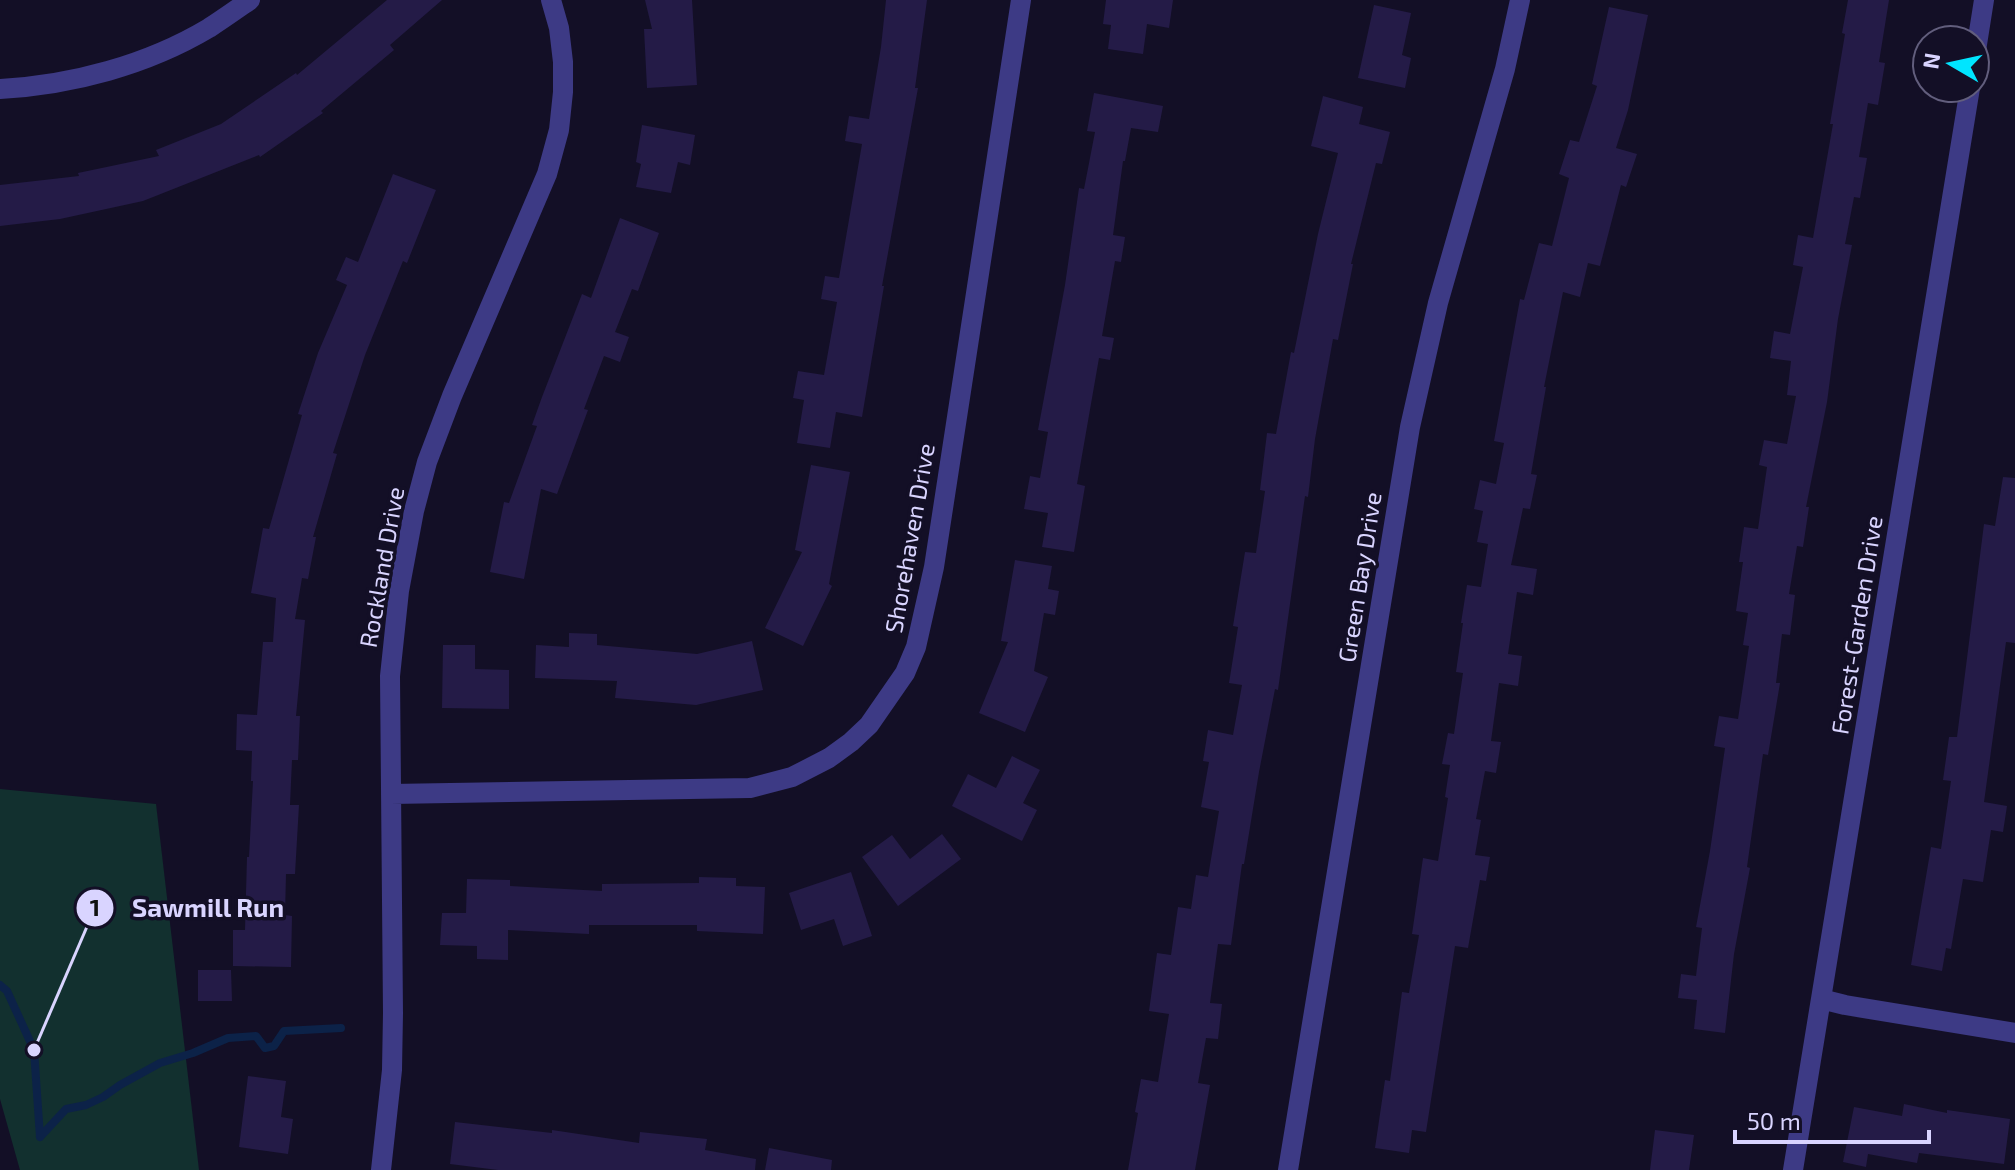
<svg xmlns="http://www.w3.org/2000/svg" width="2015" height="1170" viewBox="0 0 2015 1170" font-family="'Exo 2',sans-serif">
<rect width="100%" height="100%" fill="#130f26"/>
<path fill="#12302f" d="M 0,789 L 156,804 L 199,1170 L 20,1170 L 0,1099 Z"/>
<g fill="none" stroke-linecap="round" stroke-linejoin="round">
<path stroke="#0c2248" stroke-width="8" d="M 0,985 L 7,991 L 34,1050 L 40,1137
M 40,1137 L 66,1109 L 86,1105 L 103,1097 L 120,1085 L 160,1063 L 193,1053 L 228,1038 L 256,1036 L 265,1048 L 274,1046 L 284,1031 L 341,1028"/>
</g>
<path fill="#241b47" d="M 387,0 L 442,0 L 390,45 L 394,50 L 321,111 L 323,113 L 260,157 L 259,155 L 143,201 L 60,219 L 0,226 L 0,185 L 79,176 L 78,173 L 159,156 L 156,150 L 221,124 L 296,73 L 297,75 Z
M 645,0 L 692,0 L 697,85 L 647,88 L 644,29 L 652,29 Z
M 886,0 L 927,0 L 915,88 L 918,88 L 882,286 L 884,286 L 862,417 L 836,412 L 830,448 L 797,443 L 804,400 L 793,398 L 798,371 L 824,375 L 837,302 L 821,299 L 825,276 L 839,278 L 862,144 L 845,141 L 849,116 L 869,119 L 881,47 Z
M 1106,0 L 1173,0 L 1169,28 L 1147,24 L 1143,54 L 1108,49 L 1111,25 L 1103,24 Z
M 1848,0 L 1889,0 L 1879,62 L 1885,63 L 1878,105 L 1868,103 L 1859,157 L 1867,158 L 1860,198 L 1854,197 L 1845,244 L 1852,245 L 1838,319 L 1827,402 L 1806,507 L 1809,507 L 1803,547 L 1797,546 L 1789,594 L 1795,595 L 1790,635 L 1782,634 L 1776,683 L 1780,683 L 1768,755 L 1763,754 L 1747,867 L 1750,868 L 1734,954 L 1725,1033 L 1694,1029 L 1697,1000 L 1678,998 L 1681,974 L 1696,976 L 1702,928 L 1696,927 L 1710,851 L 1725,748 L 1714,746 L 1719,716 L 1738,719 L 1749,646 L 1743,645 L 1748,613 L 1736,611 L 1743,562 L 1739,562 L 1744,527 L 1758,529 L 1767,467 L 1759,465 L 1764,440 L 1787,444 L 1796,396 L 1787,395 L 1791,361 L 1770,358 L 1774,331 L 1790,334 L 1803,267 L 1793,265 L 1798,235 L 1813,238 L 1833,124 L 1830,124 L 1845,34 L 1842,33 Z
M 1374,5 L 1411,13 L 1402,55 L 1411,58 L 1405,88 L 1358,78 Z
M 1609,7 L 1648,15 L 1628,110 L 1616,148 L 1637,154 L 1626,187 L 1621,185 L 1600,266 L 1588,263 L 1580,297 L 1563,292 L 1544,387 L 1546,387 L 1531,474 L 1537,475 L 1530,509 L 1523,508 L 1511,565 L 1537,569 L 1533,595 L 1517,592 L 1508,654 L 1522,656 L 1518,686 L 1499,683 L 1491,741 L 1501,742 L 1496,773 L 1485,771 L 1476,819 L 1481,820 L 1475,855 L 1490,857 L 1486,881 L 1480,880 L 1468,948 L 1455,946 L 1426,1132 L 1412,1130 L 1409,1153 L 1375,1148 L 1385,1080 L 1390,1081 L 1402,992 L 1409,993 L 1419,935 L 1412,934 L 1423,858 L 1438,861 L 1448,798 L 1445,797 L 1450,765 L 1442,764 L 1448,733 L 1454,734 L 1463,673 L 1456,672 L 1463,623 L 1461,623 L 1467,585 L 1481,587 L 1488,544 L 1477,542 L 1483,511 L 1474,509 L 1480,480 L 1496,484 L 1504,443 L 1494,441 L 1520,299 L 1524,300 L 1539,243 L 1552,246 L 1569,178 L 1559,174 L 1570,140 L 1579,142 L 1597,86 L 1592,84 Z
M 1094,93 L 1163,106 L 1158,132 L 1131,128 L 1125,161 L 1123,161 L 1113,235 L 1125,237 L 1121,262 L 1115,261 L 1102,336 L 1114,338 L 1110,360 L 1099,358 L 1077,484 L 1085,486 L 1074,552 L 1042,547 L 1048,513 L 1024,509 L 1030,476 L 1040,478 L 1048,432 L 1038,430 L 1065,285 L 1079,188 L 1084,189 L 1095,132 L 1087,131 Z
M 1323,96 L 1363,107 L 1359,124 L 1390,132 L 1382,164 L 1376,163 L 1351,264 L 1353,264 L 1338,340 L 1333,339 L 1315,439 L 1308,497 L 1305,496 L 1278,690 L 1275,689 L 1259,772 L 1244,864 L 1242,864 L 1231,945 L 1218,944 L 1210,1003 L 1222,1004 L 1218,1039 L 1206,1038 L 1198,1083 L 1210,1085 L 1195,1170 L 1128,1170 L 1138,1113 L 1135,1112 L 1141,1079 L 1158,1082 L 1169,1014 L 1149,1011 L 1157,953 L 1171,955 L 1178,907 L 1191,909 L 1196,875 L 1208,877 L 1219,811 L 1201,807 L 1209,762 L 1203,761 L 1208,730 L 1233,735 L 1242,685 L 1229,683 L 1238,627 L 1233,626 L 1245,552 L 1256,553 L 1265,491 L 1260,490 L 1267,433 L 1276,434 L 1291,352 L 1294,353 L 1318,234 L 1338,153 L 1311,146 Z
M 642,125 L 695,135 L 690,165 L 678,162 L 671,193 L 636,187 L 641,164 L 636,162 Z
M 393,174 L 436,190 L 407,263 L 403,261 L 365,355 L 333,453 L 337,454 L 313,537 L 316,537 L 308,579 L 302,578 L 295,619 L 305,620 L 296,716 L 300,716 L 298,760 L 292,760 L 290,805 L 299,805 L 295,874 L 286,874 L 285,915 L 292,916 L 291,967 L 233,966 L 233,930 L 245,930 L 247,857 L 249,857 L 253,781 L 251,781 L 252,751 L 236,750 L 237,714 L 257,715 L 263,642 L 273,642 L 276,598 L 251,593 L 263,528 L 269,529 L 302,415 L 298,414 L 318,353 L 347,285 L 336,280 L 346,257 L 358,262 Z
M 620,218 L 659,233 L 638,291 L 632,289 L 615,332 L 629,337 L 620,362 L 604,356 L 584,409 L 588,410 L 557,494 L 541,489 L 524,579 L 490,572 L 504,502 L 509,503 L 537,426 L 532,425 L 542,397 L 582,294 L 591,298 Z
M 811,465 L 850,472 L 829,584 L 832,586 L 803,646 L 765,628 L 802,552 L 795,550 Z
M 2003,477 L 2015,478 L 2015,643 L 2006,642 L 1984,802 L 2007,806 L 2003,832 L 1991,830 L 1983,882 L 1963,879 L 1951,949 L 1946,948 L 1942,971 L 1911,965 L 1931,847 L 1941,849 L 1951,781 L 1943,780 L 1949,737 L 1957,737 L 1984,524 L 1995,526 Z
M 1015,560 L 1052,566 L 1048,589 L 1059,591 L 1055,615 L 1044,613 L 1034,671 L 1048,677 L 1025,732 L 979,713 L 1008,642 L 1001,641 Z
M 569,633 L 597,634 L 597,645 L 697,654 L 752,641 L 763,690 L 696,705 L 615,698 L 617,681 L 535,678 L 536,645 L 569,647 Z
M 443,645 L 475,645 L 475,669 L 509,670 L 509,709 L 442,708 Z
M 1012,756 L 1040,770 L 1023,803 L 1037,810 L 1022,841 L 952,806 L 968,774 L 996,788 Z
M 942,834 L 961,859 L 898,906 L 862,857 L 892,835 L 910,859 Z
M 851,872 L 872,936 L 843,946 L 834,919 L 801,930 L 789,893 Z
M 699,877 L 736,878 L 736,886 L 765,887 L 763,934 L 697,931 L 697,925 L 589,925 L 589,934 L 508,930 L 508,960 L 477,959 L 477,946 L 440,945 L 442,913 L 466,913 L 467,879 L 510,880 L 510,886 L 602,891 L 602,884 L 699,883 Z
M 198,970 L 231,970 L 232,1001 L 198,1001 Z
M 248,1076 L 286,1081 L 281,1117 L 293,1119 L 288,1154 L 239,1147 Z
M 1904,1104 L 1947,1113 L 1947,1110 L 2010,1119 L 2004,1164 L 1919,1153 L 1917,1163 L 1868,1154 L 1866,1167 L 1843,1162 L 1854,1107 L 1902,1116 Z
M 455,1122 L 552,1133 L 552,1130 L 639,1143 L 640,1132 L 707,1139 L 705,1150 L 756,1159 L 755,1170 L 498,1170 L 450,1164 Z
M 1655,1130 L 1694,1135 L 1689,1170 L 1650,1170 Z
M 769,1148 L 832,1160 L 831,1170 L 765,1170 Z"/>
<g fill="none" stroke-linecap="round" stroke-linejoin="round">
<path stroke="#3d3a85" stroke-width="20" d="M 1975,57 L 1984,0
M 0,89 C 72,85 147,65 209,28 C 223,19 237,9 250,0
M 391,794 L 750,788 L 792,777 L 829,758 L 851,742 L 869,725 L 905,673 L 916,647 L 934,567 L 1021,0
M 1821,999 L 1845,1005 L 2015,1033
M 381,1170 L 392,1070 L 393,1013 L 390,676 L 399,591 L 414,511 L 427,462 L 452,396 L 547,174 L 559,130 L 563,92 L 563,62 L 559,28 L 551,0
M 1288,1170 L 1410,427 L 1438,303 L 1505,69 L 1520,0
M 1793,1170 L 1970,88"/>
</g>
<g text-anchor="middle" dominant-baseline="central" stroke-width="7" stroke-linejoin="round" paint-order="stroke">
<g font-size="24" fill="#d9d4ff" stroke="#130f26">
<text transform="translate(909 538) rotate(-80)">Shorehaven Drive</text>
<text transform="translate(381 567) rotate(-80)">Rockland Drive</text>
<text transform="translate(1359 577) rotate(-81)">Green Bay Drive</text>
<text transform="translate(1856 625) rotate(-81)">Forest-Garden Drive</text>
</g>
</g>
<path fill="none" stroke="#d9d4ff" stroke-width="3" d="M34 1050L95 908"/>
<g fill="#d9d4ff" stroke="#130f26" stroke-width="3">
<circle cx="34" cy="1050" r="8"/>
<circle cx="95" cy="908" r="20"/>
</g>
<g font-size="24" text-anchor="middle" font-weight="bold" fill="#111">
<text x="95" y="916">1</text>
</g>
<g font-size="26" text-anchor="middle" font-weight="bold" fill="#d9d4ff" stroke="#130f26" stroke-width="7" stroke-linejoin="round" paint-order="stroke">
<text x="208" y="917">Sawmill Run</text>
</g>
<g transform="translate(1951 64) rotate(279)"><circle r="38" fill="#130f26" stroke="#625e7d" stroke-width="2"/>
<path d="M0-6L14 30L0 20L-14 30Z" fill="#00e5ff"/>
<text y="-12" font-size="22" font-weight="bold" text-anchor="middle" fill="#d9d4ff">N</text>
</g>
<path d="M1735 1130v12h194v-12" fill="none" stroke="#d9d4ff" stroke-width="4"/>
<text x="1747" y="1130" font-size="24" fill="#d9d4ff" stroke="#130f26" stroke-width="6" paint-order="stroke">50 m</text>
</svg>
